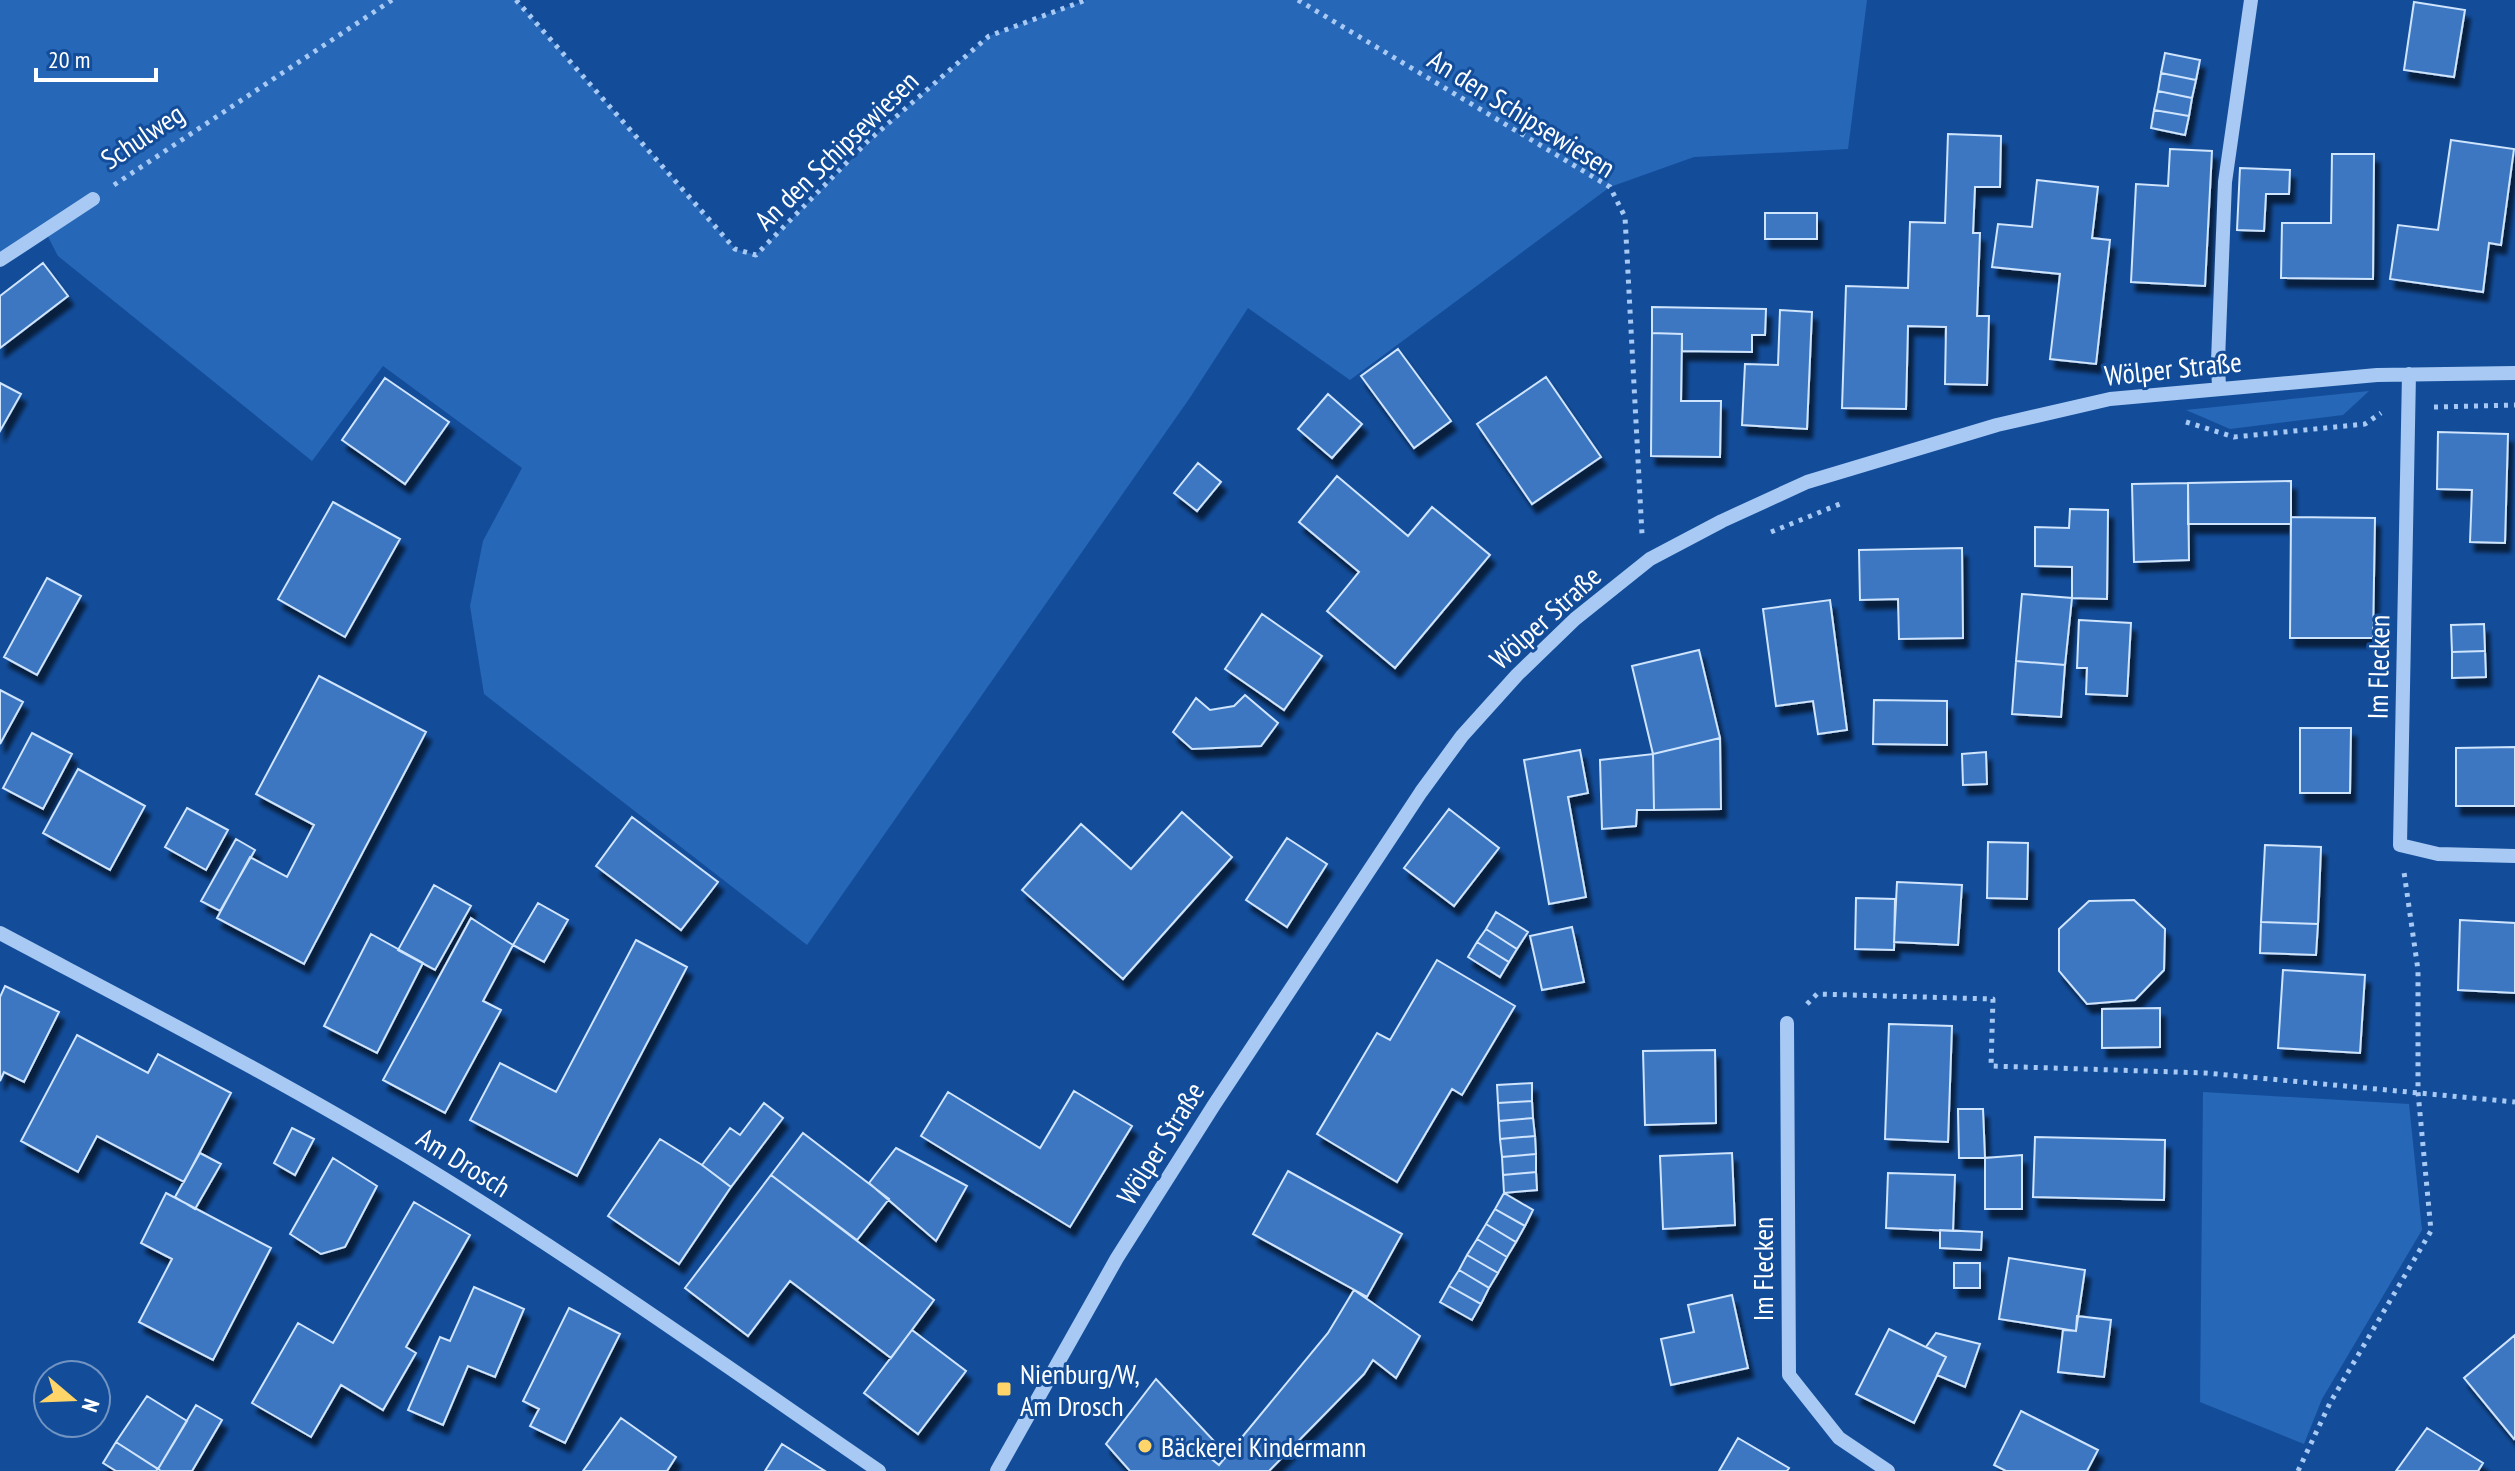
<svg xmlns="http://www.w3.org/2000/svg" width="2515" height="1471" viewBox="0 0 2515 1471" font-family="'PT Sans Narrow',sans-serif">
<defs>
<filter id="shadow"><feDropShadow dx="5" dy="9" stdDeviation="2" flood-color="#0009"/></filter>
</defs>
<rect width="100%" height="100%" fill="#134d9a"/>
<path fill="#2667b8" d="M 0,0 L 516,0 L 735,249 L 756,255 L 881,130 L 989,36 L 1086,0 L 1867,0 L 1848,149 L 1694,157 L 1610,187 L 1350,380 L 1248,308 L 1189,399 L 807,945 L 484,694 L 470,606 L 483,541 L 522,468 L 383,366 L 312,461 L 58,256 L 45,231 L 0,260 Z
M 2369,391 L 2343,415 L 2230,429 L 2186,410 Z
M 2203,1092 L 2409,1104 L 2422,1230 L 2322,1399 L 2304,1444 L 2200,1402 Z"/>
<path fill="#3c77c1" stroke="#cfe4fd" stroke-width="2" filter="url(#shadow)" d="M 2414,2 L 2465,10 L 2454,77 L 2404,70 Z
M 2165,53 L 2200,60 L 2196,80 L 2161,73 Z
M 2161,73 L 2196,80 L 2192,98 L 2158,91 Z
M 2158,91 L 2192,98 L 2189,116 L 2154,110 Z
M 2154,110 L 2189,116 L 2185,135 L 2151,128 Z
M 1948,134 L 2001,136 L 2000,187 L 1975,187 L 1973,233 L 1980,233 L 1977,316 L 1989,316 L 1987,385 L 1945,384 L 1946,327 L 1908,326 L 1906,409 L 1842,408 L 1846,286 L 1908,288 L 1910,222 L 1945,223 Z
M 2451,140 L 2514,149 L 2501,245 L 2489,243 L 2483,292 L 2390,279 L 2398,225 L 2438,230 Z
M 2170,149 L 2212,151 L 2205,286 L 2131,282 L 2136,184 L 2168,186 Z
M 2332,154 L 2374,154 L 2373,279 L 2281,278 L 2282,223 L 2331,223 Z
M 2240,168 L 2290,170 L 2289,194 L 2266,194 L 2264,231 L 2237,230 Z
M 2037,180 L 2098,187 L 2092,238 L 2110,240 L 2096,364 L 2050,359 L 2060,274 L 1992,267 L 1998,224 L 2032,227 Z
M 1765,213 L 1817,213 L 1817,239 L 1765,239 Z
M 43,263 L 68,296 L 0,348 L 0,296 Z
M 1652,307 L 1766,309 L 1765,335 L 1752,335 L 1752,352 L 1682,351 L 1682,334 L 1652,333 Z
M 1780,310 L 1812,312 L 1807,429 L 1742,425 L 1745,364 L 1778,365 Z
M 1652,333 L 1682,334 L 1681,401 L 1721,401 L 1720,457 L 1651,456 Z
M 1398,349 L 1451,421 L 1414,448 L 1361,376 Z
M 1546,377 L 1601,457 L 1532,504 L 1477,424 Z
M 385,378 L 449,422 L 405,484 L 342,440 Z
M 0,383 L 21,394 L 0,431 Z
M 1328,394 L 1362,424 L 1332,458 L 1298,429 Z
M 2438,432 L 2508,434 L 2505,543 L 2470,542 L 2472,490 L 2437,489 Z
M 1198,463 L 1221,482 L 1197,511 L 1174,493 Z
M 1337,476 L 1408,536 L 1432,507 L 1490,555 L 1395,668 L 1327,611 L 1359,572 L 1299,522 Z
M 2291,481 L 2291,524 L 2188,524 L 2188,483 Z
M 2188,483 L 2189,560 L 2134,562 L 2132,484 Z
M 333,502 L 400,539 L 345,637 L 278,599 Z
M 2070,509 L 2108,510 L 2107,599 L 2072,598 L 2072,567 L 2035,566 L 2035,527 L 2069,528 Z
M 2291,517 L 2375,518 L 2373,638 L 2290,638 Z
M 1962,548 L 1963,638 L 1899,639 L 1898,599 L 1860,600 L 1859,550 Z
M 47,578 L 81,596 L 37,675 L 4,657 Z
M 2022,594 L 2072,598 L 2065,665 L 2016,661 Z
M 1830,600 L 1847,730 L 1818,734 L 1813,701 L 1776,706 L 1763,609 Z
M 1262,614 L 1322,656 L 1284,710 L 1225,669 Z
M 2079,620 L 2131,623 L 2127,696 L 2086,694 L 2087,668 L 2077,668 Z
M 2484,624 L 2485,651 L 2452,652 L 2451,625 Z
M 1699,650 L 1720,738 L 1653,754 L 1632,666 Z
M 2485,651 L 2486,677 L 2452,678 L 2452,652 Z
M 2016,661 L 2065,665 L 2061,717 L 2012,714 Z
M 319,676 L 426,732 L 304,964 L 217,918 L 250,857 L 287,877 L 314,825 L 256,794 Z
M 0,690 L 23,702 L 0,744 Z
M 1245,695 L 1278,723 L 1261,746 L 1192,749 L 1173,732 L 1196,698 L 1210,710 L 1234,706 Z
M 1874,700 L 1947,701 L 1947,745 L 1873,744 Z
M 2300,728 L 2351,728 L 2350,793 L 2300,793 Z
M 32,733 L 72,754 L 43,809 L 3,788 Z
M 1720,738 L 1721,809 L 1654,810 L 1653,754 Z
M 2515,747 L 2515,806 L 2456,806 L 2456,748 Z
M 1580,750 L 1588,793 L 1568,797 L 1586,897 L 1549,904 L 1524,760 Z
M 1986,752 L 1987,784 L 1963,785 L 1962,754 Z
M 1653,754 L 1654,810 L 1637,810 L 1636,826 L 1602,829 L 1600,760 Z
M 78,769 L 145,806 L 110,870 L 43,833 Z
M 187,808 L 228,830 L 206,870 L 165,847 Z
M 1449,809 L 1499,848 L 1454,906 L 1404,868 Z
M 1182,812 L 1232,857 L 1123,979 L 1022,890 L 1081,824 L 1131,869 Z
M 632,817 L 718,882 L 681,930 L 596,866 Z
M 1287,838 L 1327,864 L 1287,927 L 1246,900 Z
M 236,839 L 255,850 L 220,911 L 201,901 Z
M 1988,842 L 2028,843 L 2027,899 L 1987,898 Z
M 2265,845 L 2321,847 L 2318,924 L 2261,922 Z
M 1897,882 L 1962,885 L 1958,945 L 1894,942 Z
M 434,885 L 471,906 L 435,970 L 398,950 Z
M 1856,898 L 1895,899 L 1894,950 L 1855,949 Z
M 2134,900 L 2165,929 L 2164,970 L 2135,1000 L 2087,1004 L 2059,971 L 2059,929 L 2089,901 Z
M 538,903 L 568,920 L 544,962 L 513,945 Z
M 1496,912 L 1528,932 L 1517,949 L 1486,929 Z
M 471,918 L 513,945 L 483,1001 L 501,1010 L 445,1113 L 383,1080 Z
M 2460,920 L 2515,923 L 2515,993 L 2458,990 Z
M 2261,922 L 2318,924 L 2316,955 L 2260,953 Z
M 1572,927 L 1584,982 L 1542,990 L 1530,936 Z
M 1486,929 L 1517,949 L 1509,962 L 1477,942 Z
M 371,934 L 423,963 L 377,1053 L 324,1026 Z
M 636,940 L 687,967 L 577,1176 L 470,1120 L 500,1063 L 556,1092 Z
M 1477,942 L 1509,962 L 1500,977 L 1468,957 Z
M 1437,960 L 1515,1006 L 1462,1095 L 1452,1089 L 1397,1182 L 1317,1134 L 1377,1033 L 1390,1040 Z
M 2283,970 L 2365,975 L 2360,1053 L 2278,1048 Z
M 5,986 L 59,1012 L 24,1082 L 4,1072 L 0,1081 L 0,997 Z
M 2160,1008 L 2160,1047 L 2102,1048 L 2102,1009 Z
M 1889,1024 L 1952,1026 L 1948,1142 L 1885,1139 Z
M 77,1035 L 148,1073 L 158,1054 L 231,1093 L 184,1182 L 97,1136 L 78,1172 L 21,1141 Z
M 1715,1050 L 1716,1123 L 1645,1125 L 1643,1051 Z
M 1532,1083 L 1532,1101 L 1498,1103 L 1497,1085 Z
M 1074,1091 L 1132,1126 L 1070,1227 L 921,1136 L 948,1092 L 1040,1148 Z
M 1532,1101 L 1533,1118 L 1499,1121 L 1498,1103 Z
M 764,1103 L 783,1118 L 731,1187 L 702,1165 L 730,1128 L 740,1135 Z
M 1958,1109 L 1983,1109 L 1985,1158 L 1959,1158 Z
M 1533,1118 L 1535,1136 L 1500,1139 L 1499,1121 Z
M 292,1128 L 314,1139 L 295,1175 L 274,1163 Z
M 803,1133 L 889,1199 L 857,1240 L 771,1175 Z
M 1535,1136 L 1536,1154 L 1502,1157 L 1500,1139 Z
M 2035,1137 L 2165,1140 L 2164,1200 L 2033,1197 Z
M 660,1139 L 702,1165 L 731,1187 L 679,1264 L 608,1216 Z
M 896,1148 L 967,1186 L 936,1241 L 869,1183 Z
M 200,1153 L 221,1164 L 195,1209 L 175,1197 Z
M 1732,1153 L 1735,1225 L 1663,1229 L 1660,1156 Z
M 1536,1154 L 1536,1172 L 1503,1175 L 1502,1157 Z
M 2022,1155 L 2022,1209 L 1985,1209 L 1985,1158 Z
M 333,1158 L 377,1186 L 345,1247 L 321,1254 L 290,1234 Z
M 1288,1171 L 1402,1234 L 1367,1297 L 1253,1234 Z
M 1536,1172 L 1537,1190 L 1504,1193 L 1503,1175 Z
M 1888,1173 L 1955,1175 L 1953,1231 L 1886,1228 Z
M 771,1175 L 934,1300 L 891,1358 L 790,1281 L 748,1336 L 685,1288 Z
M 166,1193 L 271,1248 L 213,1360 L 139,1322 L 172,1259 L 141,1243 Z
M 1504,1193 L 1533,1210 L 1525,1226 L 1495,1209 Z
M 414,1202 L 470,1235 L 406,1347 L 416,1353 L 383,1410 L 341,1385 L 311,1437 L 252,1403 L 298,1323 L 333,1343 Z
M 1495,1209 L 1525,1226 L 1516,1242 L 1486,1224 Z
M 1486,1224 L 1516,1242 L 1507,1257 L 1477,1239 Z
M 1940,1230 L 1982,1232 L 1981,1250 L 1940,1248 Z
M 1477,1239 L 1507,1257 L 1498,1273 L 1467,1255 Z
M 1467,1255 L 1498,1273 L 1489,1288 L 1459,1270 Z
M 2009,1258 L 2085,1270 L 2076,1331 L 1999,1319 Z
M 1954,1263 L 1980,1263 L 1980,1288 L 1954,1288 Z
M 1459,1270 L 1489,1288 L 1481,1304 L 1449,1286 Z
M 1449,1286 L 1481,1304 L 1472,1320 L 1440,1302 Z
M 474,1287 L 524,1309 L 495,1377 L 468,1366 L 443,1425 L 408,1410 L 440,1337 L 450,1341 Z
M 1354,1290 L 1420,1336 L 1396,1378 L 1373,1360 L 1364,1374 L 1269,1471 L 1130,1471 L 1106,1444 L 1156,1379 L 1214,1441 L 1204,1453 L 1219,1465 L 1328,1333 Z
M 1732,1295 L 1748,1368 L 1671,1385 L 1661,1339 L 1694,1332 L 1688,1305 Z
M 569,1308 L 620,1334 L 565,1443 L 530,1426 L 539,1409 L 523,1401 Z
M 2077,1316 L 2111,1320 L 2104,1377 L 2058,1372 L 2063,1330 L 2076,1331 Z
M 1889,1329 L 1946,1357 L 1914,1423 L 1856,1394 Z
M 912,1330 L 966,1371 L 918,1434 L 864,1393 Z
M 1936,1333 L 1980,1344 L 1965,1387 L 1937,1375 L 1946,1357 L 1926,1347 Z
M 2515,1335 L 2515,1438 L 2514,1439 L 2464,1378 Z
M 147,1396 L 187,1421 L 158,1469 L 116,1442 Z
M 196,1405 L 222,1420 L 192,1471 L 161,1471 L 158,1469 Z
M 2021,1411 L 2098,1450 L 2087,1471 L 2006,1471 L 1994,1465 Z
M 621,1418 L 676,1457 L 667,1471 L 583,1471 Z
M 2427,1428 L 2483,1463 L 2478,1471 L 2396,1471 Z
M 1738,1438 L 1789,1468 L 1787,1471 L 1719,1471 Z
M 116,1442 L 158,1469 L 156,1471 L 116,1471 L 103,1463 Z
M 782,1444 L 825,1471 L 765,1471 Z"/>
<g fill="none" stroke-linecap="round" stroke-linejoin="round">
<path stroke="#a7c9f3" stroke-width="5" stroke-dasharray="4 6" stroke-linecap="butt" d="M 516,0 L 735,249 L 756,255 L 868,141 L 989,36 L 1086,0
M 1298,0 L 1610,187 L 1625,217 L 1642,534
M 114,185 L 392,0
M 2434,407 L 2515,405
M 2186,422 L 2234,437 L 2365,424 L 2381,413
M 1771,532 L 1840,504
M 1807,1004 L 1817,994 L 1993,999 L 1991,1066 L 2206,1073 L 2515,1102
M 2298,1471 L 2330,1403 L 2431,1231 L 2418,1092 L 2418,970 L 2404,872"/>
<path stroke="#a7c9f3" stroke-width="14" d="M 0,260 L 93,199
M 2409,374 L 2400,845 L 2438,854 L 2515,856
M 2219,389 L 2218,361 L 2225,182 L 2251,0
M 0,933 C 143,1009 287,1083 425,1167 C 580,1262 729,1368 879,1471
M 1787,1023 L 1789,1375 L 1839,1438 L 1888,1471
M 997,1471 L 1117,1258 L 1214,1105 L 1421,792 L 1462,736 L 1517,675 L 1575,619 L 1650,559 L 1722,521 L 1807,482 L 1997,425 L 2110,399 L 2377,375 L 2515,373"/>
</g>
<g fill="#ffd469" stroke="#134d9a" stroke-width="3">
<rect x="996" y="1381" width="16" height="16" rx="4"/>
<circle cx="1145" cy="1446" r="8"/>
</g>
<g text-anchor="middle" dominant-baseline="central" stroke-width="6" stroke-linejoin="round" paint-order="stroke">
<g font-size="28" fill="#fff" stroke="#134d9a">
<text transform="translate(1522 113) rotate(32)">An den Schipsewiesen</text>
<text transform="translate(142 136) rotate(-34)">Schulweg</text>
<text transform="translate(836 150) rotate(-44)">An den Schipsewiesen</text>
<text transform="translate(2173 368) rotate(-6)">Wölper Straße</text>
<text transform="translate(1545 617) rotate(-42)">Wölper Straße</text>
<text transform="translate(2378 667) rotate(-89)">Im Flecken</text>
<text transform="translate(1160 1143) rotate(-58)">Wölper Straße</text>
<text transform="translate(464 1162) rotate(32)">Am Drosch</text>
<text transform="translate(1762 1269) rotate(-90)">Im Flecken</text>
</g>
<g font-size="28" fill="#fff" stroke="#134d9a" text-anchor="start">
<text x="1020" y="1373">Nienburg/W,<tspan x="1020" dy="32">Am Drosch</tspan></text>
<text x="1161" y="1446">Bäckerei Kindermann</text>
</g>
</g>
<g transform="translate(72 1399) rotate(109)"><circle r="38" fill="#134d9a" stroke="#7194c2" stroke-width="2"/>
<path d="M0-6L14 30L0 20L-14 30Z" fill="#ffd469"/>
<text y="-12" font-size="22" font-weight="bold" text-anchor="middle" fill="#ffffff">N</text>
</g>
<path d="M36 68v12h120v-12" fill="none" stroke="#ffffff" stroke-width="4"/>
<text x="48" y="68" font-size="24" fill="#ffffff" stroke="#134d9a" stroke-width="6" paint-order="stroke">20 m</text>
</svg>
